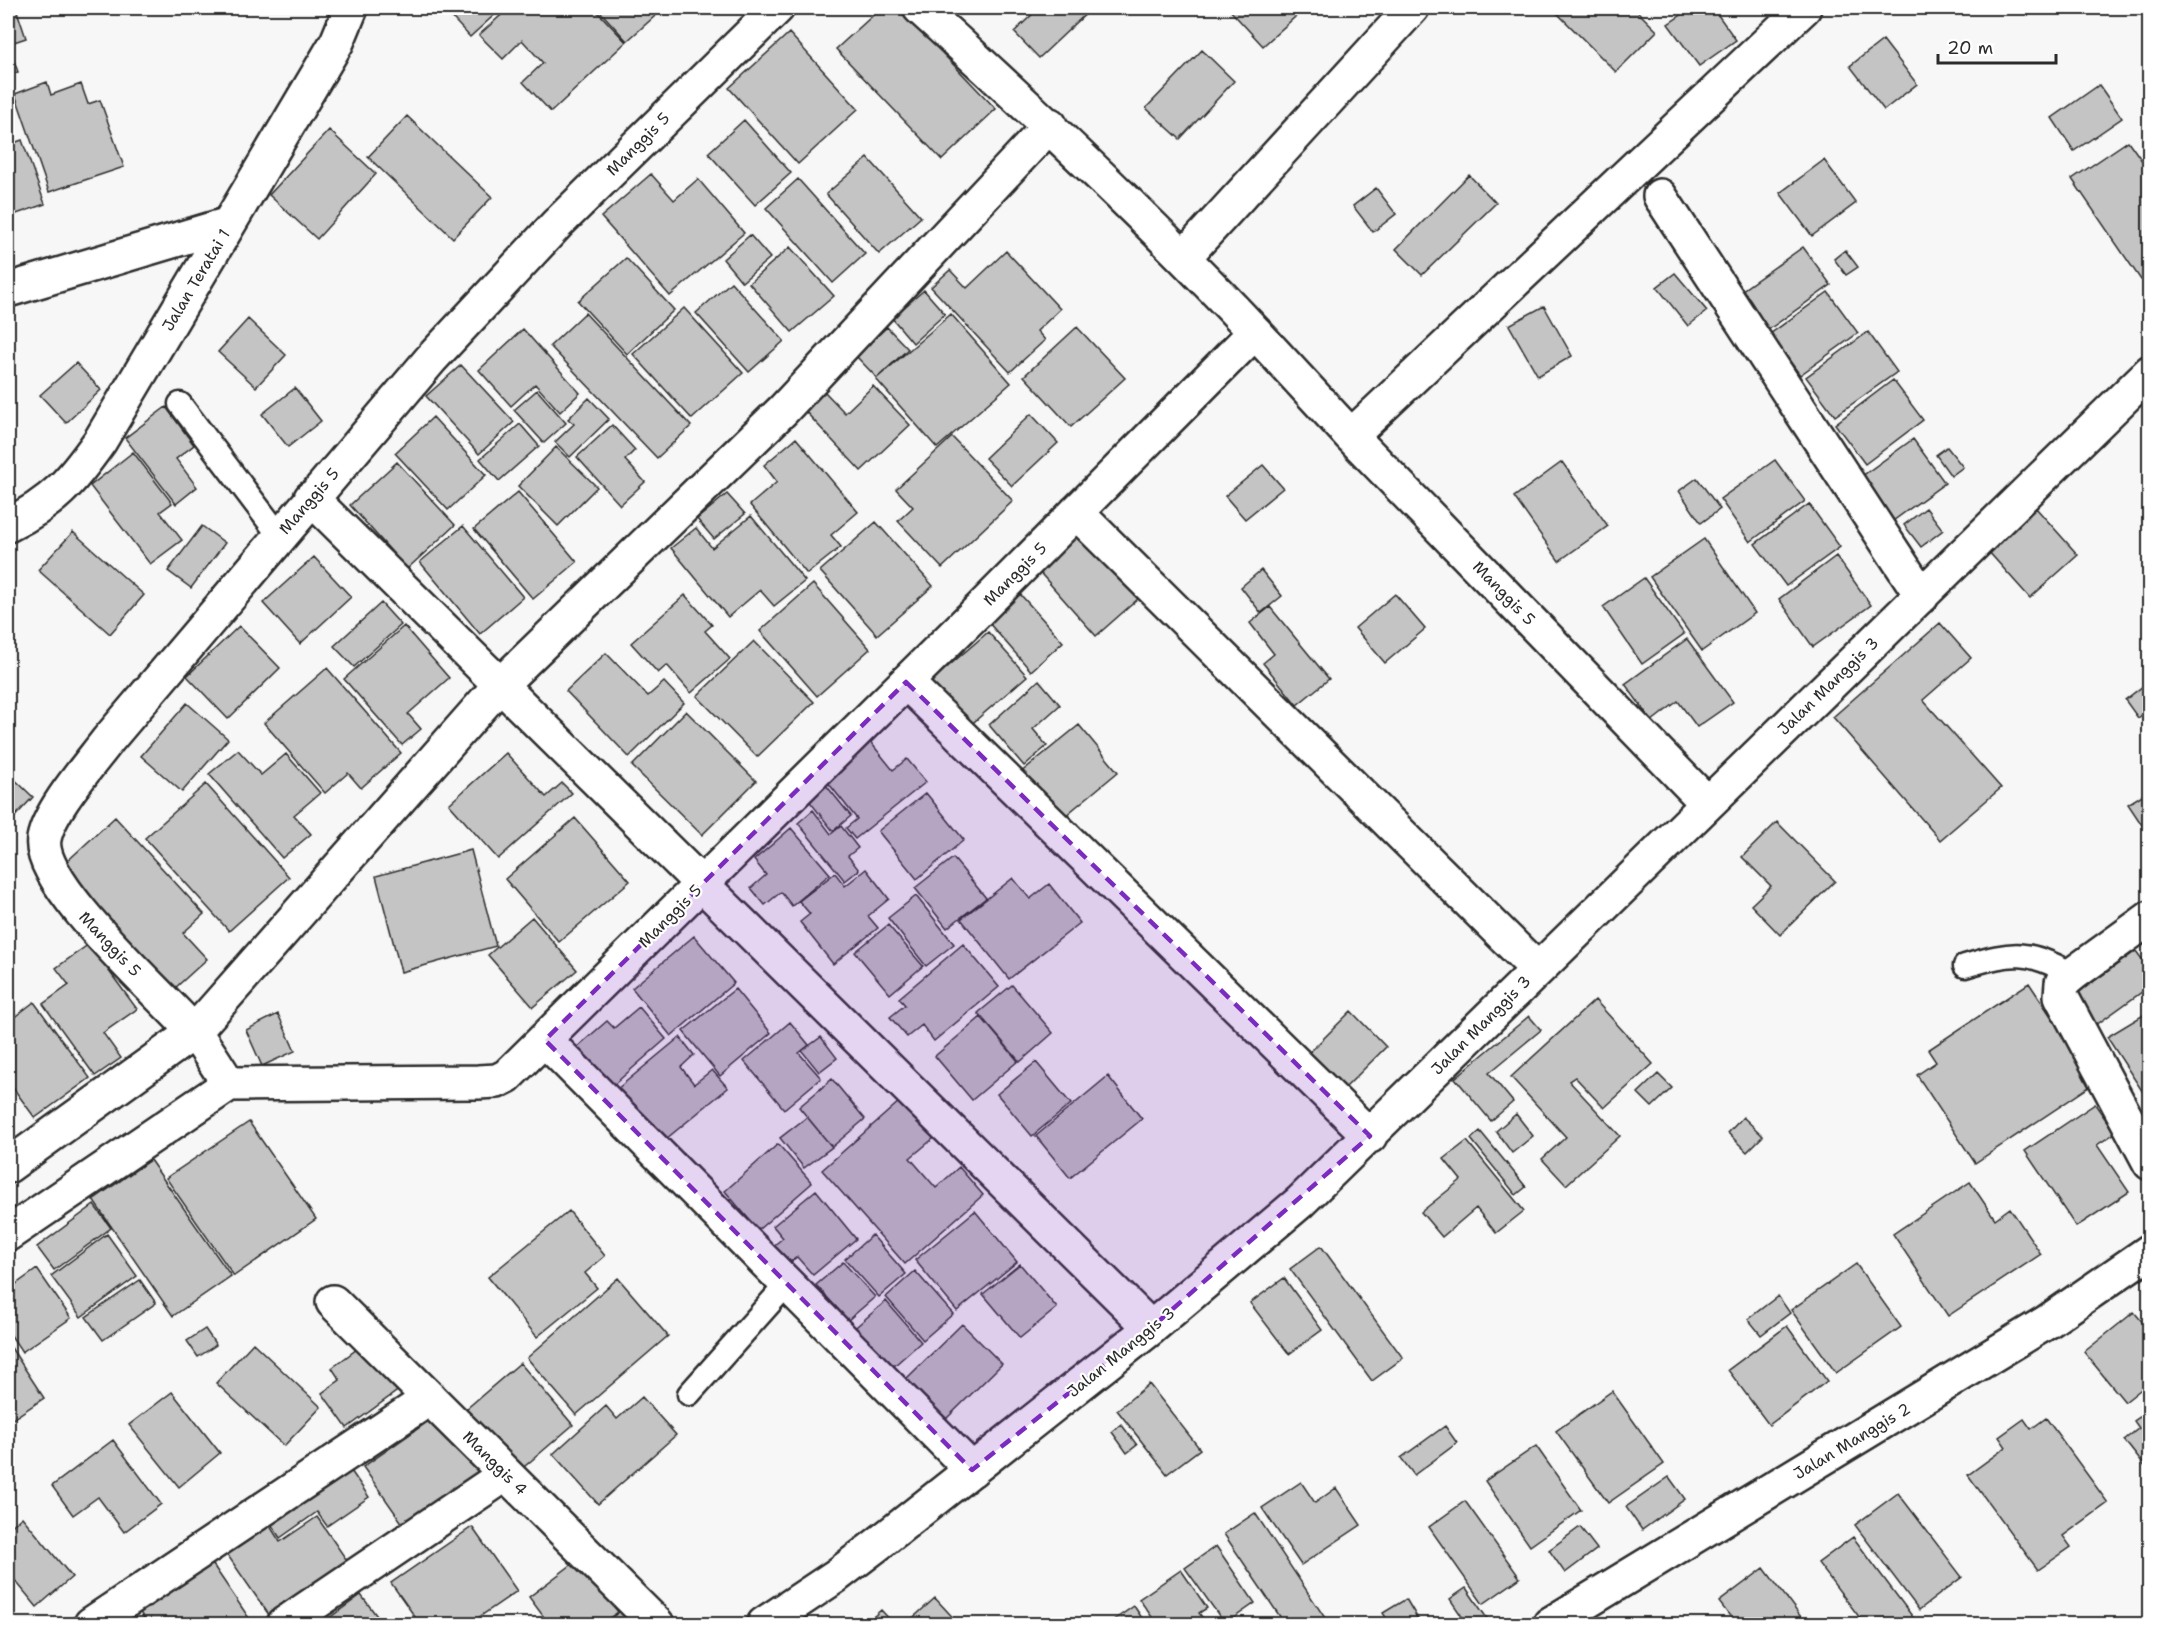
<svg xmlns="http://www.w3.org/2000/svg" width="2157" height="1632" viewBox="0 0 2157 1632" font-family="'Shantell Sans',sans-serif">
<rect width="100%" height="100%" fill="#f7f7f7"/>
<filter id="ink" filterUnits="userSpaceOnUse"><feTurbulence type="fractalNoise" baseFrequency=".0167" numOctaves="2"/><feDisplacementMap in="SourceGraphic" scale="12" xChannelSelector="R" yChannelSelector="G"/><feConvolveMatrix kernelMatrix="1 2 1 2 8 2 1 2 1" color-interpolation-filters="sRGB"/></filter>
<g filter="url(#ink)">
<path fill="#c4c4c4" stroke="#2b2b2b" stroke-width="1.5" d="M 8,8 L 16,8 L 26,38 L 8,44 L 18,72 L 8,75 Z
M 443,8 L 502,8 L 470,37 Z
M 509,8 L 594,8 L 626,42 L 551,112 L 523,82 L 543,63 L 522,40 L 503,59 L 479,35 Z
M 597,8 L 664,8 L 627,41 Z
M 881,8 L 899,8 L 996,109 L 942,160 L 836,49 Z
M 1039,8 L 1092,8 L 1039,58 L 1014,32 Z
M 1228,8 L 1305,8 L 1263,46 Z
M 1552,8 L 1634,8 L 1657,31 L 1616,72 Z
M 1692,8 L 1713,8 L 1736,40 L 1699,66 L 1668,24 Z
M 789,33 L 858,109 L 798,164 L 729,88 Z
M 1883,40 L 1917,84 L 1884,110 L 1850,66 Z
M 1202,50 L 1234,81 L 1180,139 L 1146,108 Z
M 47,82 L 51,95 L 81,84 L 88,104 L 100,100 L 124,167 L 49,192 L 15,94 Z
M 2099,85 L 2122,118 L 2074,151 L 2052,118 Z
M 407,116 L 492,197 L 453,238 L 368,157 Z
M 744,120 L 791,173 L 755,205 L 708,153 Z
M 329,130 L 376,174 L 317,239 L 269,195 Z
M 22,140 L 45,204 L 8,217 L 8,145 Z
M 2128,141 L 2150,172 L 2150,274 L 2141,280 L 2072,179 Z
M 868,158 L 921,217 L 879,254 L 826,194 Z
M 1824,160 L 1856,203 L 1812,236 L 1780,193 Z
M 651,174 L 674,200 L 698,179 L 744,233 L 670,296 L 601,217 Z
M 1469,175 L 1496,203 L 1422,275 L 1396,249 Z
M 798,179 L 865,254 L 833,283 L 766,208 Z
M 1376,188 L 1396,214 L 1373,232 L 1353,206 Z
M 750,235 L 770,258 L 742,282 L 723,259 Z
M 790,247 L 834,296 L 792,332 L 749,283 Z
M 1803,247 L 1831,285 L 1768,330 L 1741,291 Z
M 1845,250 L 1858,267 L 1846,275 L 1834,259 Z
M 1006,251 L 1060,309 L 1037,331 L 1045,340 L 1010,372 L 931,287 L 950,270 L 967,288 Z
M 626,258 L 674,310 L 627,354 L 578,301 Z
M 1675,273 L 1707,311 L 1688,326 L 1657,287 Z
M 731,282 L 784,341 L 749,372 L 696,313 Z
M 924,290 L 945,314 L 913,343 L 892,318 Z
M 1828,292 L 1858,333 L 1800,375 L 1770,334 Z
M 1544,306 L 1572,356 L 1538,376 L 1509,325 Z
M 684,308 L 743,373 L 692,419 L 633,354 Z
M 585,313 L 691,426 L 657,458 L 550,346 Z
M 951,314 L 1011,383 L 937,448 L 876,379 Z
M 248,319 L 286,355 L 256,387 L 218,352 Z
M 887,327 L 908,349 L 877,378 L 856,356 Z
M 1077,327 L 1125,378 L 1071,427 L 1024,376 Z
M 523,329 L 580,393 L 560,412 L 535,384 L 511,406 L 479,370 Z
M 1868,332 L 1897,372 L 1835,416 L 1806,377 Z
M 76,363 L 101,390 L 66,423 L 40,395 Z
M 461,365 L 514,422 L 479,454 L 426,396 Z
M 1893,380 L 1923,420 L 1865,464 L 1835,424 Z
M 873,386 L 910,425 L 861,471 L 804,410 L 825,392 L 845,413 Z
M 295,388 L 321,421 L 288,447 L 262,414 Z
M 537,390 L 566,423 L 544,443 L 514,410 Z
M 589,398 L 609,419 L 570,457 L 555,442 L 574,424 L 568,419 Z
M 166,407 L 194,445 L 176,459 L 197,487 L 176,504 L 125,438 Z
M 1031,414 L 1058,443 L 1012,486 L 985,458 Z
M 433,417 L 486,475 L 448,510 L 395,453 Z
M 520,424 L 539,446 L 499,481 L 480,459 Z
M 612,425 L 635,450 L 625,460 L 645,482 L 620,505 L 577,457 Z
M 952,437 L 1013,501 L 942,568 L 898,521 L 913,507 L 896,489 Z
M 796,438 L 858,512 L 831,535 L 841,547 L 807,574 L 750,505 L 777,482 L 764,465 Z
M 1913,439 L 1945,483 L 1886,526 L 1854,482 Z
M 556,447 L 597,487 L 558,526 L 518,486 Z
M 1947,447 L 1963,467 L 1951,476 L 1936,455 Z
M 133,452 L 172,503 L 160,512 L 182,540 L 150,564 L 90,486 Z
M 1775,460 L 1805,501 L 1750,542 L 1720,499 Z
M 397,462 L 455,525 L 407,569 L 350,505 Z
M 1562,462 L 1608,526 L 1559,561 L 1514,497 Z
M 1263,465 L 1283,488 L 1245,519 L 1225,496 Z
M 1697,478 L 1720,509 L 1701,523 L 1679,491 Z
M 518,492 L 577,562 L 533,599 L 474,529 Z
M 727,494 L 745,514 L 714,539 L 697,519 Z
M 1809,504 L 1840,547 L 1786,586 L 1755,544 Z
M 1926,508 L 1943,530 L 1921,547 L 1904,525 Z
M 2036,508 L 2078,555 L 2030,598 L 1988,551 Z
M 751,516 L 805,581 L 774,606 L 760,590 L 728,617 L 671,548 L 696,528 L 712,548 Z
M 876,522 L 933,586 L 877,635 L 820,571 Z
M 202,526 L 225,543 L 191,588 L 168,571 Z
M 463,526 L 523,597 L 480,634 L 420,562 Z
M 1076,530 L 1138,599 L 1096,636 L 1035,567 Z
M 73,532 L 144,595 L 110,634 L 38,570 Z
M 1704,539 L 1755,613 L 1702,651 L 1650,577 Z
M 1836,556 L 1871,605 L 1813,647 L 1779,599 Z
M 314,557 L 351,597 L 300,644 L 263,603 Z
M 1261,570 L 1282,596 L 1261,613 L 1241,587 Z
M 1644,578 L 1684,634 L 1642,664 L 1603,607 Z
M 813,584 L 870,649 L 817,696 L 760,631 Z
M 1020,594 L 1063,642 L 1031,671 L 988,622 Z
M 1395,594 L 1425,629 L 1385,663 L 1355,628 Z
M 685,595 L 712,625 L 705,631 L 730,659 L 691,693 L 667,665 L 658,673 L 631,643 Z
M 381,603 L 401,625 L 354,667 L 334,646 Z
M 1270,607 L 1329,679 L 1297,705 L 1263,663 L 1274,654 L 1250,623 Z
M 1940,623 L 1971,658 L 1923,700 L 2001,788 L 1940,840 L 1833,717 Z
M 239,626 L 280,668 L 228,719 L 187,676 Z
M 404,626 L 449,678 L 408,714 L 421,729 L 402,745 L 344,679 Z
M 988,632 L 1027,676 L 960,734 L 921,690 Z
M 1687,639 L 1733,702 L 1697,727 L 1678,701 L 1652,721 L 1625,684 Z
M 754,641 L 814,702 L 757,757 L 697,696 Z
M 606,653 L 648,696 L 664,682 L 684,703 L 629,757 L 566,691 Z
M 327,668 L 401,753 L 361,788 L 348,773 L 325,793 L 264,723 Z
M 1039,680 L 1060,705 L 1033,729 L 1047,746 L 1024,766 L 989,725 Z
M 2147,683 L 2150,709 L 2138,718 L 2125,700 Z
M 187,703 L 228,739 L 182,792 L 141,756 Z
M 686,711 L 756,781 L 702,835 L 632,766 Z
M 1079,725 L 1118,772 L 1059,821 L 1020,773 Z
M 868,739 L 893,770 L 907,759 L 926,782 L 855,839 L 846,828 L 857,819 L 822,775 Z
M 238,750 L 261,775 L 286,754 L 320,793 L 294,815 L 311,834 L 282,858 L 209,774 Z
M 506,753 L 546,797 L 562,783 L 572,793 L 498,859 L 449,804 Z
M 8,773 L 33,797 L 8,824 Z
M 206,784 L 289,877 L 229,931 L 145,838 Z
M 825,784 L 851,816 L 833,831 L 807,798 Z
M 2150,790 L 2150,837 L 2128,804 Z
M 926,793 L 964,840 L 917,879 L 878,831 Z
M 813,810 L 831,834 L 841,826 L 858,848 L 848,856 L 859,870 L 845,881 L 798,823 Z
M 115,817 L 204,914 L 183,933 L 207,959 L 174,989 L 62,866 Z
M 575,818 L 630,881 L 559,942 L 505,879 Z
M 1777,822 L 1835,881 L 1780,935 L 1751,905 L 1771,886 L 1742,857 Z
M 791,828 L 830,874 L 792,906 L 781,892 L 765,905 L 751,888 L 766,875 L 754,860 Z
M 471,850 L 496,946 L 401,972 L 376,876 Z
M 953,858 L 986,898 L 947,928 L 915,888 Z
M 866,869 L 889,899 L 868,916 L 878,928 L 833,964 L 800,922 L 810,914 L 799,901 L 835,873 L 845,886 Z
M 1013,878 L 1030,899 L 1049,884 L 1080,923 L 1009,979 L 961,919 Z
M 916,896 L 954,944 L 926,966 L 888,918 Z
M 532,917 L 577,970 L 533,1007 L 488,955 Z
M 888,925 L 923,966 L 890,994 L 855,952 Z
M 694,936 L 734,983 L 671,1036 L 632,988 Z
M 89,944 L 137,1009 L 103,1033 L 121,1058 L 95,1076 L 43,1004 L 69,985 L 56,968 Z
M 963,944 L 999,987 L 934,1041 L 922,1025 L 907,1037 L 890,1017 L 905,1005 L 899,998 Z
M 2136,951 L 2150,970 L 2150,986 L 2096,1025 L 2075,995 Z
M 2029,983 L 2095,1083 L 1975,1163 L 1917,1075 L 1936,1062 L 1928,1050 Z
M 1012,985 L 1053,1033 L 1020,1062 L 978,1013 Z
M 735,989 L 771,1033 L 720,1076 L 683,1031 Z
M 1595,1000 L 1653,1064 L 1604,1108 L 1575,1077 L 1569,1081 L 1620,1136 L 1566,1185 L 1542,1159 L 1566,1137 L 1511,1077 Z
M 34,1002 L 90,1078 L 35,1118 L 8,1081 L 8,1022 Z
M 639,1007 L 666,1039 L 610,1088 L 576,1048 L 607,1021 L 614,1028 Z
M 1351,1011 L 1386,1047 L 1339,1094 L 1304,1058 Z
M 2150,1011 L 2150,1103 L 2107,1037 Z
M 278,1014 L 295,1051 L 262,1066 L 246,1030 Z
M 1529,1016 L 1541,1030 L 1489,1073 L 1513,1102 L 1491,1121 L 1455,1078 Z
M 981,1017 L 1018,1061 L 972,1100 L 935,1056 Z
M 790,1022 L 809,1045 L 799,1053 L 821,1078 L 784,1109 L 744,1061 Z
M 680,1037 L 694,1055 L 681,1067 L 694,1084 L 712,1070 L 728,1088 L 655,1148 L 611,1094 Z
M 821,1037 L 837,1058 L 819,1072 L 802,1051 Z
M 1036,1062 L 1071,1104 L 1032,1136 L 997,1094 Z
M 1658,1074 L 1672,1088 L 1652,1107 L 1638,1093 Z
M 1108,1076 L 1142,1119 L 1070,1178 L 1036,1136 Z
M 832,1079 L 865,1119 L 832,1147 L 799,1107 Z
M 900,1101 L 934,1138 L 910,1158 L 936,1188 L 959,1167 L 983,1195 L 905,1264 L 822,1170 Z
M 2095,1104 L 2115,1133 L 2097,1145 L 2129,1192 L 2076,1227 L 2025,1151 Z
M 1516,1114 L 1533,1136 L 1512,1153 L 1496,1131 Z
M 807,1117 L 832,1147 L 804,1168 L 780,1138 Z
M 1743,1117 L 1763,1136 L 1747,1152 L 1728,1133 Z
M 249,1122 L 316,1219 L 234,1276 L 166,1178 Z
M 1480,1131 L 1526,1187 L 1516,1195 L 1471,1139 Z
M 1467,1141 L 1524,1211 L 1496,1233 L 1476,1208 L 1442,1237 L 1421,1212 L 1461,1180 L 1444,1159 Z
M 778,1144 L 812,1183 L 758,1230 L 725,1191 Z
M 150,1160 L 231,1276 L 173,1316 L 93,1200 Z
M 1970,1182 L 1995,1219 L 2010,1208 L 2041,1254 L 1948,1316 L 1893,1234 Z
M 816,1190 L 856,1239 L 813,1275 L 797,1257 L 781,1269 L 767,1251 L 783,1238 L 773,1226 Z
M 94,1205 L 111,1228 L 54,1270 L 37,1247 Z
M 569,1211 L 605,1256 L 585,1273 L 597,1288 L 537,1337 L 488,1277 Z
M 975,1211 L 1017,1262 L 957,1311 L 915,1260 Z
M 107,1234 L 137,1276 L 81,1317 L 51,1276 Z
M 872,1235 L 906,1274 L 879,1297 L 845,1259 Z
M 1321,1246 L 1403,1358 L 1372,1381 L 1290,1269 Z
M 843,1262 L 875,1297 L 848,1320 L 816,1285 Z
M 1020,1264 L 1057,1308 L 1020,1338 L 983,1294 Z
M 1856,1264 L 1901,1327 L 1836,1373 L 1791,1310 Z
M 37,1269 L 71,1318 L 22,1352 L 8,1331 L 8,1290 Z
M 915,1271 L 953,1314 L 923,1340 L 886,1297 Z
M 618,1278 L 668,1336 L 576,1415 L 527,1358 Z
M 1284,1278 L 1322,1330 L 1289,1354 L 1250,1303 Z
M 140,1280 L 156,1303 L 103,1340 L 86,1317 Z
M 1778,1296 L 1790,1313 L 1761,1335 L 1748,1319 Z
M 886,1301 L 921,1342 L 886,1373 L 850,1332 Z
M 2134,1312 L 2150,1331 L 2150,1382 L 2125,1402 L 2084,1352 Z
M 962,1324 L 1002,1364 L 946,1419 L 906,1379 Z
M 1787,1326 L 1827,1381 L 1769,1425 L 1728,1370 Z
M 205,1329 L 216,1345 L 198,1357 L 187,1341 Z
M 8,1343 L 44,1398 L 8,1422 Z
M 253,1343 L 321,1407 L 284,1446 L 216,1383 Z
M 365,1343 L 400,1389 L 347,1428 L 322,1393 L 340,1380 L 332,1368 Z
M 520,1363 L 573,1425 L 518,1472 L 465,1410 Z
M 1149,1384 L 1200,1449 L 1167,1474 L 1117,1410 Z
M 1612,1391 L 1664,1464 L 1608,1503 L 1556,1431 Z
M 172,1392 L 220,1453 L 179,1487 L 129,1425 Z
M 642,1397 L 676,1435 L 598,1504 L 553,1454 L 606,1406 L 617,1419 Z
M 2150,1410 L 2150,1473 L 2124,1440 L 2139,1428 L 2134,1421 Z
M 439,1414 L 481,1474 L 405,1527 L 363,1467 Z
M 2046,1418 L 2108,1503 L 2063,1536 L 2071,1547 L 2038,1570 L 1968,1475 L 2006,1447 L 1999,1437 L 2024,1419 L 2031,1429 Z
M 1121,1424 L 1137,1445 L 1127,1453 L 1112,1432 Z
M 1445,1426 L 1457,1443 L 1414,1475 L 1401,1458 Z
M 113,1440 L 161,1504 L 124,1532 L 98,1497 L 73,1515 L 52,1486 Z
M 1536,1446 L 1581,1510 L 1530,1546 L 1485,1481 Z
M 347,1465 L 369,1497 L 327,1526 L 317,1512 L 280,1538 L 268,1519 Z
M 1669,1477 L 1685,1499 L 1642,1530 L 1626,1507 Z
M 1301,1482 L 1315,1503 L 1336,1488 L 1361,1525 L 1301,1565 L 1262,1508 Z
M 1898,1493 L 1962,1577 L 1919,1610 L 1855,1525 Z
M 1465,1501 L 1520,1578 L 1483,1604 L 1429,1527 Z
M 1255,1513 L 1329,1624 L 1285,1624 L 1224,1534 Z
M 22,1517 L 72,1577 L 37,1607 L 8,1572 L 8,1529 Z
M 317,1517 L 348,1562 L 269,1615 L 222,1547 L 265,1518 L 280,1542 Z
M 472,1527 L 517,1591 L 469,1624 L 420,1624 L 391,1583 Z
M 1580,1527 L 1597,1549 L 1565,1573 L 1549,1550 Z
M 1853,1537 L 1918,1624 L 1851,1624 L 1860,1618 L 1818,1563 Z
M 1216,1546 L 1255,1603 L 1225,1624 L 1185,1568 Z
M 209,1559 L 253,1624 L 148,1624 L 136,1607 Z
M 579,1559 L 618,1612 L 600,1624 L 549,1624 L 529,1597 Z
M 1764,1568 L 1804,1621 L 1800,1624 L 1736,1624 L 1719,1602 Z
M 1181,1570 L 1207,1608 L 1199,1613 L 1207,1624 L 1157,1624 L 1139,1599 Z
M 1466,1588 L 1491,1624 L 1467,1624 L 1450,1599 Z
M 361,1595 L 383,1624 L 321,1624 Z
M 935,1598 L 959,1624 L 906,1624 Z
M 1406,1599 L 1421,1624 L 1390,1624 L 1383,1613 Z
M 630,1604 L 645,1624 L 603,1624 Z
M 1134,1606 L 1146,1624 L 1108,1624 Z
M 881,1610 L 894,1624 L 865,1624 Z"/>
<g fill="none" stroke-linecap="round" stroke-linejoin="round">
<defs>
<path id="lane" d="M 180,404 L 279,535
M 1965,966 C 2016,951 2025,950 2073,974
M 689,1394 L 787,1284"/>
<path id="street" d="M 920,8 C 1035,112 1148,218 1255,332
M 1660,196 L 1922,596
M 1184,257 L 1412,8
M 8,290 L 229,224
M 1351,436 L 1804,8
M 311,498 L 1151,1328
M 1076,512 L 1537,969
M 8,525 C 54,502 71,482 100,441 L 337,42 L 351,8
M 906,682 L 1370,1136
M 2150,918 L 2073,974 L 2062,983 L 2061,996 L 2150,1163
M 545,1040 L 972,1470
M 229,1084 C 217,1066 206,1047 193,1031 C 162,995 36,884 44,839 C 49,810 90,764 108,740 L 431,359 L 557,224 L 777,8
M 8,1166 L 194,1032 L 499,686 L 783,410 L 1050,125
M 8,1234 L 229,1084 L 478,1082 L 497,1081 L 507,1076 L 982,607 L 1255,332 L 1351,436 L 1707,803
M 333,1302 L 657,1624
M 91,1624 L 430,1398
M 284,1624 L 506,1474
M 764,1624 L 836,1576 L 878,1544 L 1151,1328 L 1300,1202 L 2150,372
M 1550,1624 L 2047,1322 L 2150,1251"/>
</defs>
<use href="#lane" stroke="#2b2b2b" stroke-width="27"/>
<use href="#street" stroke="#2b2b2b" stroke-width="38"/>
<use href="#lane" stroke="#fff" stroke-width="22"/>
<use href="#street" stroke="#fff" stroke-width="33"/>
</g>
</g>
<path fill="#7b2cbf" fill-opacity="0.2" stroke="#7b2cbf" stroke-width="4.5" stroke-dasharray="12 8" stroke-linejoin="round" d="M 906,682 L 1370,1136 L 1151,1328 L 972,1470 L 545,1040 Z"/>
<g text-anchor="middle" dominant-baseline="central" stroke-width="4.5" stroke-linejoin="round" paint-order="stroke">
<g font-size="16" fill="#2b2b2b" stroke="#fff">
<text transform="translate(638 144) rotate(-45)">Manggis 5</text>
<text transform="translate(196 280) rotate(-59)">Jalan Teratai 1</text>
<text transform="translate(309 501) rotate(-49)">Manggis 5</text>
<text transform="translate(1015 574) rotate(-45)">Manggis 5</text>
<text transform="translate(1504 593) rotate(46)">Manggis 5</text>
<text transform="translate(1828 686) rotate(-44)">Jalan Manggis 3</text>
<text transform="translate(670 916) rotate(-45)">Manggis 5</text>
<text transform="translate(110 944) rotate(47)">Manggis 5</text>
<text transform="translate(1481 1025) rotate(-45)">Jalan Manggis 3</text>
<text transform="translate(1121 1352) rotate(-39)">Jalan Manggis 3</text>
<text transform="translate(1852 1441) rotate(-31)">Jalan Manggis 2</text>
<text transform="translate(495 1463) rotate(45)">Manggis 4</text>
</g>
</g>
<rect width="2157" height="1632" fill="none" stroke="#fff" stroke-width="30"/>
<rect x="15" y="15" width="2127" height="1602" fill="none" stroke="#2b2b2b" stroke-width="2" filter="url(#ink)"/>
<path d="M1938 54v9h118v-9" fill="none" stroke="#2b2b2b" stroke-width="3"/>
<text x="1947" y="54" font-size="18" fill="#2b2b2b" stroke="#ffffff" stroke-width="4.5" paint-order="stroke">20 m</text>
</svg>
